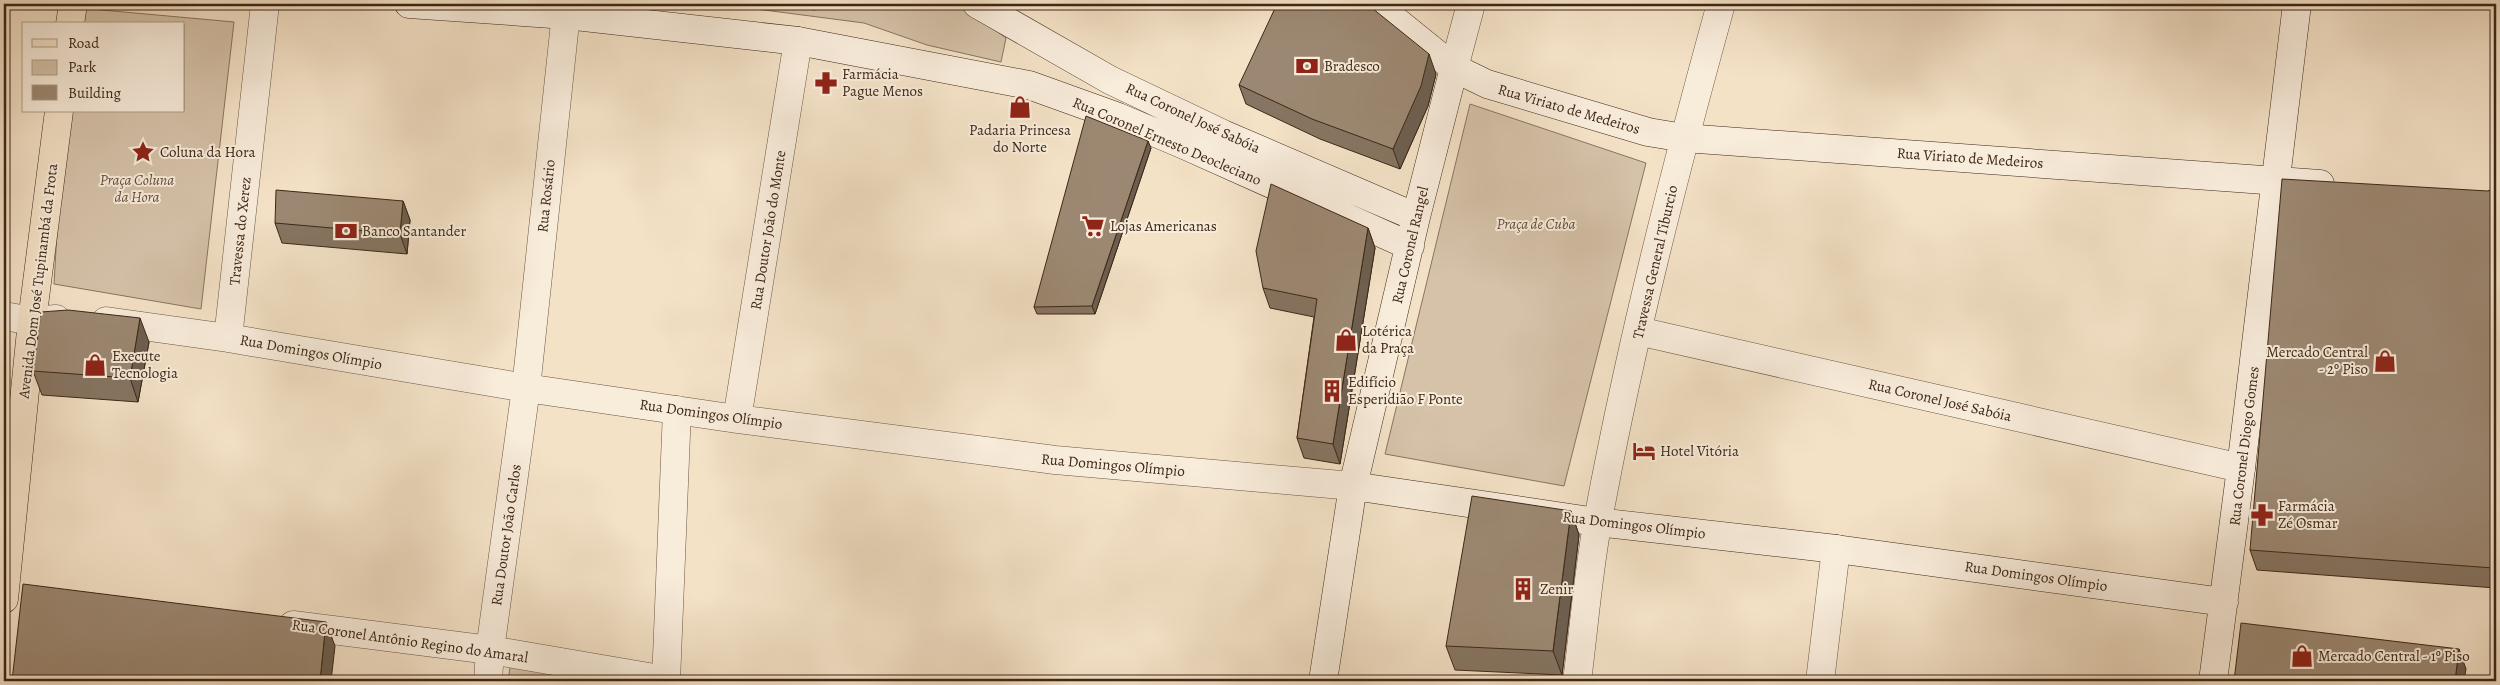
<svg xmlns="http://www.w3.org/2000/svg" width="2500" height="685" viewBox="0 0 2500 685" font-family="Alegreya,serif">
<rect width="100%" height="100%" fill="#f4e2c7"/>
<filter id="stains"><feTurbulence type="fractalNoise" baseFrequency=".004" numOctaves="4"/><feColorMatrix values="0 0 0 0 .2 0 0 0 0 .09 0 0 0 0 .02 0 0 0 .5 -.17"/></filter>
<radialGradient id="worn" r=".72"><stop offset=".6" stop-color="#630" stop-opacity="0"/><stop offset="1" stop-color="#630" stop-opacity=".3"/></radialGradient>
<path fill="#d5c2a9" stroke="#897460" d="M 718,4 L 961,4 L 1006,38 L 1001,62 L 927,45 L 864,23 Z
M 69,7 L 234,22 L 201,309 L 54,284 L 64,111 L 184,111 L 184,24 L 68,24 Z
M 1470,104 L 1646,163 L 1564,486 L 1385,454 Z
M 511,661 L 650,681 L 508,681 Z"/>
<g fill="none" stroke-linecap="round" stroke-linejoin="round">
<defs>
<path id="street" d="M 1454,68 L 1471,4
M 4,316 L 32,321 L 56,319
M 106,321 L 228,338 L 526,388 L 737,419 L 1055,460 L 1353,486
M 1638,331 L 2241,468
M 228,338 L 265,4
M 737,419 L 798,41
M 293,625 L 490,650 L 666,680
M 488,681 L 490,650 L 526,388 L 567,4
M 666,681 L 677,410
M 1577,681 C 1584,628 1588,573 1598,520 C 1630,346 1674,174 1721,4
M 1820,681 L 1836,549"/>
<path id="secondary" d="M 409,4 L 566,15 L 798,41 L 1029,85 L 1118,117 L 1182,144 L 1410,246
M 977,4 L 1110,80 L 1223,134 L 1416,217
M 1375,4 L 1454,68 L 1487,84 L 1648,132 L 1684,138 L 2320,184
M 1353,486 L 1597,522 L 1836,549 L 2224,602
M 1323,681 L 1353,486 L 1416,217 L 1454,68
M 2213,681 L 2241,468 L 2297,4"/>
<path id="primary" d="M 70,24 L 73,4
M 4,599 L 32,321 L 59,111"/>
</defs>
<use href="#street" stroke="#6b5642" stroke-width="29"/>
<use href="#secondary" stroke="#3d2716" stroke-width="29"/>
<use href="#primary" stroke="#3d2716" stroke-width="29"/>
<use href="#street" stroke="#f8ecdb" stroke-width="28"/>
<use href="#secondary" stroke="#f8ecdb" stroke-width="28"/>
<use href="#primary" stroke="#f4e2c7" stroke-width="28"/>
</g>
<path fill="#867562" stroke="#3d2716" d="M 778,4 L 815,4 L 815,10 Z
M 1436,74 L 1428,106 L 1400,169 L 1320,139 L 1246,104 L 1239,85 Z
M 1151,148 L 1095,314 L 1037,314 L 1034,307 Z
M 2496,188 L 2496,588 L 2257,570 L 2250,550 L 2488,191 Z
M 403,201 L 410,220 L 407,254 L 282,243 L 275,223 Z
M 1368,228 L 1375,248 L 1340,464 L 1304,458 L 1297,438 L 1314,317 L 1270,308 L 1263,288 Z
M 149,342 L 138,402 L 42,395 L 33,371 Z
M 1571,511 L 1579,535 L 1562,675 L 1455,670 L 1446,646 Z"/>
<path fill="#6d5f50" stroke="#3d2716" d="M 812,4 L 815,4 L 815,10 Z
M 1429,54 L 1436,74 L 1428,106 L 1400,169 L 1393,149 Z
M 1148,141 L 1151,148 L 1095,314 L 1092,306 Z
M 403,201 L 410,220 L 407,254 L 400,234 Z
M 1368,228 L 1375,248 L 1340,464 L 1333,444 Z
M 140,318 L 149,342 L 138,402 L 130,378 Z
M 1571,511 L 1579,535 L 1562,675 L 1553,651 Z
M 2496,525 L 2496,578 L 2493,568 Z
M 326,622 L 335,646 L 331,681 L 320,681 Z
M 2459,649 L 2466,669 L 2464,681 L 2455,681 Z"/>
<path fill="#9c8872" stroke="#3d2716" d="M 1277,4 L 1349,4 L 1360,9 L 1362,4 L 1367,4 L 1429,54 L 1421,86 L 1393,149 L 1312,119 L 1239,85 Z
M 1086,116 L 1148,141 L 1092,306 L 1034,307 Z
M 2282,179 L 2488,191 L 2496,188 L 2496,525 L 2493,568 L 2250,550 Z
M 1271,184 L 1368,228 L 1333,444 L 1297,438 L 1317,299 L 1263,288 L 1256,251 Z
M 276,190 L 403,201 L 400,234 L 275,223 Z
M 68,310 L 140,318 L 130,378 L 33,371 L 41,312 Z
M 1472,496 L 1571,511 L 1553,651 L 1446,646 Z
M 23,584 L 326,622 L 320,681 L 12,681 Z
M 2241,623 L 2459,649 L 2455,681 L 2234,681 Z"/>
<defs>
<symbol id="bank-bare" viewBox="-9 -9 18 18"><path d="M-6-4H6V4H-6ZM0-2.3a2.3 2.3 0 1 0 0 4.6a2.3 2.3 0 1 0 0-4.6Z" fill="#8f2418" stroke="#f8ecdb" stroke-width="2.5" paint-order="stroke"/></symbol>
<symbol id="pharmacy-bare" viewBox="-9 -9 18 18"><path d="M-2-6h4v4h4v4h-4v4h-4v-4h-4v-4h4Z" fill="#8f2418" stroke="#f8ecdb" stroke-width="2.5" paint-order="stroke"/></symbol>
<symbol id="shop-bare" viewBox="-9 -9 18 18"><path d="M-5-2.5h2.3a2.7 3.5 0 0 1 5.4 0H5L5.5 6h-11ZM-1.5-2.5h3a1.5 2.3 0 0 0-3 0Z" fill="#8f2418" stroke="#f8ecdb" stroke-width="2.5" paint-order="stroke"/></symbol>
<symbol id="sight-bare" viewBox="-9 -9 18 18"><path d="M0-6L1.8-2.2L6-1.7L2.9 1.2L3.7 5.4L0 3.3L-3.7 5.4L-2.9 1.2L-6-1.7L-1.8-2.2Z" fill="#8f2418" stroke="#f8ecdb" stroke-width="2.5" paint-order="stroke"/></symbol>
<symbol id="supermarket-bare" viewBox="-9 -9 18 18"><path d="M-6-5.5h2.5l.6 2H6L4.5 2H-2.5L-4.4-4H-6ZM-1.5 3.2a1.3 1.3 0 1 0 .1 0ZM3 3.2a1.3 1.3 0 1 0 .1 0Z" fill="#8f2418" stroke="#f8ecdb" stroke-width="2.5" paint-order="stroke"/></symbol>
<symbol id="building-bare" viewBox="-9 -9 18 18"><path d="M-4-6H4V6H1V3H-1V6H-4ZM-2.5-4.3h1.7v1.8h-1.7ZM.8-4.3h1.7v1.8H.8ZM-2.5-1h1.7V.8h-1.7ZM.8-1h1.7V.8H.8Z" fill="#8f2418" stroke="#f8ecdb" stroke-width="2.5" paint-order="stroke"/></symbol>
<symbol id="hotel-bare" viewBox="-9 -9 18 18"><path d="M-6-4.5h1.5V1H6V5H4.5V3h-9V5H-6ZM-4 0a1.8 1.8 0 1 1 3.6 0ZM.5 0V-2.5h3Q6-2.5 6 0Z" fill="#8f2418" stroke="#f8ecdb" stroke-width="2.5" paint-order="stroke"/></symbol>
</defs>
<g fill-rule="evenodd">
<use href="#bank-bare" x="1291" y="50" width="32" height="32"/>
<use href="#pharmacy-bare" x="810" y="67" width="32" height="32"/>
<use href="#shop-bare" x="1004" y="91" width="32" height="32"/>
<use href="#sight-bare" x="127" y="136" width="32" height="32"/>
<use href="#supermarket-bare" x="1077" y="210" width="32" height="32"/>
<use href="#bank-bare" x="330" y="215" width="32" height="32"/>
<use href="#shop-bare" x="1330" y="324" width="32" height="32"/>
<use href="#shop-bare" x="2369" y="345" width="32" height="32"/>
<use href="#shop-bare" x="79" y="349" width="32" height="32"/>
<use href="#building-bare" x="1316" y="375" width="32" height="32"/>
<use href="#hotel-bare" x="1628" y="435" width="32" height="32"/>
<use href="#pharmacy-bare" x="2246" y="499" width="32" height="32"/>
<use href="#building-bare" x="1507" y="573" width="32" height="32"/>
<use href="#shop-bare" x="2286" y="640" width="32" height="32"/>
</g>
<g text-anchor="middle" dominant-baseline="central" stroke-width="4" stroke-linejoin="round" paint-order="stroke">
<g font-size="15" fill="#3d2716" stroke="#f8ecdb" text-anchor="start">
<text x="1324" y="66">Bradesco</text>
<text x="842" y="74">Farmácia<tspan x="842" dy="17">Pague Menos</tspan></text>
<text x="1020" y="130" text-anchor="middle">Padaria Princesa<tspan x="1020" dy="17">do Norte</tspan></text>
<text x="160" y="152">Coluna da Hora</text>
<text x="1110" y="226">Lojas Americanas</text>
<text x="362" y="231">Banco Santander</text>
<text x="1362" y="331">Lotérica<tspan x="1362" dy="17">da Praça</tspan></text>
<text x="2368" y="352" text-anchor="end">Mercado Central<tspan x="2368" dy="17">- 2º Piso</tspan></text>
<text x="112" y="356">Execute<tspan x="112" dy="17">Tecnologia</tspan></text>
<text x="1348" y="382">Edifício<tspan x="1348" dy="17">Esperidião F Ponte</tspan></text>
<text x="1660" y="451">Hotel Vitória</text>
<text x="2278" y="506">Farmácia<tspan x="2278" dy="17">Zé Osmar</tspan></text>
<text x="1540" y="589">Zenir</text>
<text x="2318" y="656">Mercado Central - 1º Piso</text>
</g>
<g font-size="15" fill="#3d2716" stroke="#f8ecdb">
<text transform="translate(1569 109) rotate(16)">Rua Viriato de Medeiros</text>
<text transform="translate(1193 118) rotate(25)">Rua Coronel José Sabóia</text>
<text transform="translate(1167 141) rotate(23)">Rua Coronel Ernesto Deocleciano</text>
<text transform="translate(1970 158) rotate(4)">Rua Viriato de Medeiros</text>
<text transform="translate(546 196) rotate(-84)">Rua Rosário</text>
<text transform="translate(768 230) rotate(-81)">Rua Doutor João do Monte</text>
<text transform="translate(240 231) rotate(-84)">Travessa do Xerez</text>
<text transform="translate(1410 245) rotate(-77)">Rua Coronel Rangel</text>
<text transform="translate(1655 262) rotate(-77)">Travessa General Tiburcio</text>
<text transform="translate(38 281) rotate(-83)">Avenida Dom José Tupinambá da Frota</text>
<text transform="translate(311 352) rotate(10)">Rua Domingos Olímpio</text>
<text transform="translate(1940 400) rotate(13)">Rua Coronel José Sabóia</text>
<text transform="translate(711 414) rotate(8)">Rua Domingos Olímpio</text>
<text transform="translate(2244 446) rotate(-83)">Rua Coronel Diogo Gomes</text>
<text transform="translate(1113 465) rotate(5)">Rua Domingos Olímpio</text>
<text transform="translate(1634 525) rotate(7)">Rua Domingos Olímpio</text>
<text transform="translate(506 535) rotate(-82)">Rua Doutor João Carlos</text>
<text transform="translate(2036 576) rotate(8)">Rua Domingos Olímpio</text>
<text transform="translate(410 641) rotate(8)">Rua Coronel Antônio Regino do Amaral</text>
</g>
<g font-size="15" font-style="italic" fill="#634e3b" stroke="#f8ecdb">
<text x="137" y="180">Praça Coluna<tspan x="137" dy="17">da Hora</tspan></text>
<text x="1536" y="224">Praça de Cuba</text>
</g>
</g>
<rect width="2500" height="685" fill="none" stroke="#f4e2c7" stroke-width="20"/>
<rect x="5" y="5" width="2490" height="675" fill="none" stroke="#3d2716" stroke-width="2.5"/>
<rect x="10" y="10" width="2480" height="665" fill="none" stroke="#3d2716"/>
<rect x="22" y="22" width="162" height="90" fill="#f8ecdb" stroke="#ad9d8c"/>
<rect x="32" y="39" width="25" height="8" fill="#f4e2c7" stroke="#ad9d8c"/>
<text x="68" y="48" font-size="15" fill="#3d2716">Road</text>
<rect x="32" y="60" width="25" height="15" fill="#d5c2a9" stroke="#ad9d8c"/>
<text x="68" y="72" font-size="15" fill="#3d2716">Park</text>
<rect x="32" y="85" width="25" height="15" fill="#9c8872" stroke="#ad9d8c"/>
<text x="68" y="98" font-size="15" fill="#3d2716">Building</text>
<rect width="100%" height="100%" filter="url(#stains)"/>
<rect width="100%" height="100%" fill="url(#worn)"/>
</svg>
